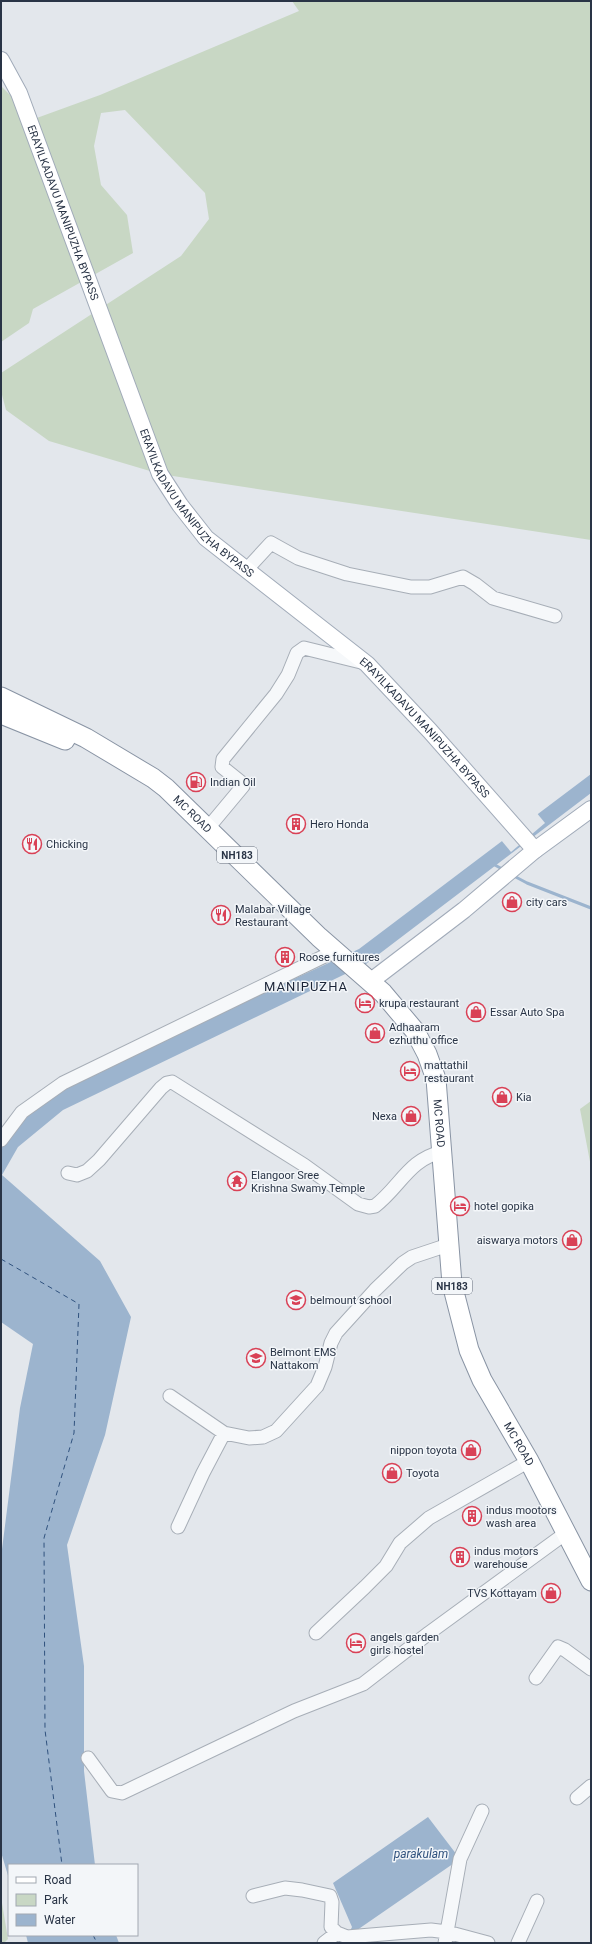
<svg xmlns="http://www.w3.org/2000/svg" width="592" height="1944" viewBox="0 0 592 1944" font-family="Roboto,sans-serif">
<rect width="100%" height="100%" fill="#e3e7ec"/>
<path fill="#c8d7c4" d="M 292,1 L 591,1 L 591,540 L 160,474 L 49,441 L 6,410 L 1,391 L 1,373 L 181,256 L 209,219 L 205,193 L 125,110 L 101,113 L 94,146 L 101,185 L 127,215 L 133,253 L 33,309 L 29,323 L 1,342 L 1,86 L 34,119 L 100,95 L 299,11 Z
M 591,1101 L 591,1167 L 580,1109 Z
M 1,1897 L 8,1939 L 4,1943 L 1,1943 Z"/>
<path fill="#9cb4ce" d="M 591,774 L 591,793 L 366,964 L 63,1110 L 18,1147 L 2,1175 L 100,1261 L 131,1317 L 105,1435 L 67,1545 L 84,1666 L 84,1771 L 95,1865 L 9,1865 L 9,1879 L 1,1852 L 1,1557 L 20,1408 L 33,1344 L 1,1322 L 1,1136 L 9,1124 L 91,1072 L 359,949 Z
M 428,1817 L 460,1859 L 347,1937 L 352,1927 L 333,1883 Z
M 26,1935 L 116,1935 L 119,1943 L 28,1943 Z"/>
<path fill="#e3e7ec" d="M 536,812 L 545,823 L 511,852 L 501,840 Z"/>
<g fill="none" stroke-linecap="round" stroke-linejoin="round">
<path stroke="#9cb4ce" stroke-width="3" d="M 493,864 L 504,870
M 512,875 L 527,883 L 591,908"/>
<path stroke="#30527e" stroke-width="1" stroke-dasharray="5 4" stroke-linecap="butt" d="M 1,1259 L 79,1304 L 74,1433 L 44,1538 L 45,1730 L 62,1865
M 93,1935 L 97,1943"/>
<defs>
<path id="minor" d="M 247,569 L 271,543 L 298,558 L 347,574 L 411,587 L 430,587 L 463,577 L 475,584 L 493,598 L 555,616
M 208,828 L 243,786 L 242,783 L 222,767 L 223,759 L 276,694 L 288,675 L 297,653 L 304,648 L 365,663
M 1,1140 L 22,1112 L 63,1083 L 335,951
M 68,1173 L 77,1175 L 87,1171 L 99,1160 L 161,1088 L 167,1083 L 172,1082 L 304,1165 L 358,1204 L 369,1207 L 375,1206 C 400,1187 409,1159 442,1152
M 170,1396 L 224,1433 L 249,1438 L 263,1437 L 276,1431 L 317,1386 L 325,1367 L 331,1343 L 336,1333 L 375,1290 L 403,1263 L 412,1257 L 448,1245
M 178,1527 L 203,1473 L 224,1433
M 316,1633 L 365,1587 L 386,1566 L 400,1543 L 429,1518 L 529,1461
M 536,1678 L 558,1647 L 565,1650 L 591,1669
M 88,1758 L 112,1791 L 122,1793 L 294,1711 L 363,1684 L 429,1633 L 566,1533
M 577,1798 L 591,1786
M 253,1896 L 285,1888 L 302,1890 L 330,1896 L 332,1902 L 331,1927 L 337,1933 L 347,1937 L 431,1930 L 447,1932 L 488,1943
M 324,1943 L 337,1933
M 445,1943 L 460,1859 L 482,1811
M 518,1943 L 537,1901"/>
<g id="major">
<path id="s1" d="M 1,60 L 19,93 L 160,474 L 180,505 L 206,538 L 367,664 L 430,731 L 535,850"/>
<path d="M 371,981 L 464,910 L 535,850 L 591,809"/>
</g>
<g id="highway">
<path id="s2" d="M 1,697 L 86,738 L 153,778 L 166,788 L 319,937 L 383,993 L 415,1031 L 427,1054 L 436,1079 L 452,1284 L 469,1350 L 482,1380 L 529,1461 L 591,1581"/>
<path d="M 1,714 L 65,740"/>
</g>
</defs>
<use href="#minor" stroke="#a7aeb7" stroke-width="15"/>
<use href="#major" stroke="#a1abb9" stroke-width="18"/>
<use href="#highway" stroke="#8994a4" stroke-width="21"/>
<use href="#minor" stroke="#f6f8fa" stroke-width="13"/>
<use href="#major" stroke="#fff" stroke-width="16"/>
<use href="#highway" stroke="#fff" stroke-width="19"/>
</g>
<defs>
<symbol id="fuel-ring" viewBox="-11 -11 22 22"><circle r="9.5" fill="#f3f6f9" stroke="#d94156" stroke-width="1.5"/><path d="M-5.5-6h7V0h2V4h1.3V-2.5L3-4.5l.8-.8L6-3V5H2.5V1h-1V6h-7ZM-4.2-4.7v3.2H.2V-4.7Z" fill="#d94156"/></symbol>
<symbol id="building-ring" viewBox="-11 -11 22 22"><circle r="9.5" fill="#f3f6f9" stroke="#d94156" stroke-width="1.5"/><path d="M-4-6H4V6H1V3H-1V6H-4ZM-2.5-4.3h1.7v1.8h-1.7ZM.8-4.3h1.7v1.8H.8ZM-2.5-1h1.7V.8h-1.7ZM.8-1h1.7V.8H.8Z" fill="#d94156"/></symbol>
<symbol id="restaurant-ring" viewBox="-11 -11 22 22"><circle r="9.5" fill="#f3f6f9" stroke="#d94156" stroke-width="1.5"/><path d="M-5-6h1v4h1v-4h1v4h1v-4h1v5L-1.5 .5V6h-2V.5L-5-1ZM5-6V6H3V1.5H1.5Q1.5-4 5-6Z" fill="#d94156"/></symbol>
<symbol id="shop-ring" viewBox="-11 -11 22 22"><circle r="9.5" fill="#f3f6f9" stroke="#d94156" stroke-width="1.5"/><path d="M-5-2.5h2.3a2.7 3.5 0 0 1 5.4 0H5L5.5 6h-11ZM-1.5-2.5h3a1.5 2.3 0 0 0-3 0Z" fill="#d94156"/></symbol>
<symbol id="hotel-ring" viewBox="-11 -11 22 22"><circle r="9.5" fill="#f3f6f9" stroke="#d94156" stroke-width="1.5"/><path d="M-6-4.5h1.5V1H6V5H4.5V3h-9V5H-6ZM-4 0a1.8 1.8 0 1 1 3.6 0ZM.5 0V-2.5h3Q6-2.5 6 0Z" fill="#d94156"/></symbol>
<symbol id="temple-ring" viewBox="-11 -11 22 22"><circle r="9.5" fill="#f3f6f9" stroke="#d94156" stroke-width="1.5"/><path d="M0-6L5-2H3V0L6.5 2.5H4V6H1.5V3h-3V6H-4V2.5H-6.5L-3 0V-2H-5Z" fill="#d94156"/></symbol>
<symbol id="school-ring" viewBox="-11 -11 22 22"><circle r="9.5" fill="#f3f6f9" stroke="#d94156" stroke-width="1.5"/><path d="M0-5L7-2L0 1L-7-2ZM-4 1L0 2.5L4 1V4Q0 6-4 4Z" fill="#d94156"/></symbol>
</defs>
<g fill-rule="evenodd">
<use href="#fuel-ring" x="185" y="771" width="22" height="22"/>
<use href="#building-ring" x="285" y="813" width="22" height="22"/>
<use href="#restaurant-ring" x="21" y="833" width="22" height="22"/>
<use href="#shop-ring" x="501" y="891" width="22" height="22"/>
<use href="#restaurant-ring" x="210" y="904" width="22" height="22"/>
<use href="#building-ring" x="274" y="946" width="22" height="22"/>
<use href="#hotel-ring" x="354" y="992" width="22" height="22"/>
<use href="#shop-ring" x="465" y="1001" width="22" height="22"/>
<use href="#shop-ring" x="364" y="1022" width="22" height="22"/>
<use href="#hotel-ring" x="399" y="1060" width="22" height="22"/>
<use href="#shop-ring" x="491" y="1086" width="22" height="22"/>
<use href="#shop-ring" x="400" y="1105" width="22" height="22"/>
<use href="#temple-ring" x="226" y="1170" width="22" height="22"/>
<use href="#hotel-ring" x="449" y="1195" width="22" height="22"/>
<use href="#shop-ring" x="561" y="1229" width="22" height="22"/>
<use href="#school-ring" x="285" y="1289" width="22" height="22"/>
<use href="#school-ring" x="245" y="1347" width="22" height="22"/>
<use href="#shop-ring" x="460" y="1439" width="22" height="22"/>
<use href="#shop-ring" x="381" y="1462" width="22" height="22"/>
<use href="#building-ring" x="461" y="1505" width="22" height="22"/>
<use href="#building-ring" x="449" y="1546" width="22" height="22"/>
<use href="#shop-ring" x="540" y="1582" width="22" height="22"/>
<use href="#hotel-ring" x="345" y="1632" width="22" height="22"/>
</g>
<g text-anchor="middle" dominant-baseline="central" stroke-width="3" stroke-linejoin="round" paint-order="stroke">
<g fill="#f3f6f9" stroke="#666e7c" stroke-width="1">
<rect x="217" y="847" width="40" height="16" rx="3"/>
<rect x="432" y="1278" width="40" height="16" rx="3"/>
</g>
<g font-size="10" font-weight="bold" fill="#293446">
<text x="237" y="855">NH183</text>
<text x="452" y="1286">NH183</text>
</g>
<g font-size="11" fill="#293446" stroke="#f3f6f9">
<text stroke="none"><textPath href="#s1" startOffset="165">ERAYILKADAVU MANIPUZHA BYPASS</textPath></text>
<text stroke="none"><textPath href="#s1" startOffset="489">ERAYILKADAVU MANIPUZHA BYPASS</textPath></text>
<text stroke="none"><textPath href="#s1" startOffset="813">ERAYILKADAVU MANIPUZHA BYPASS</textPath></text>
<text stroke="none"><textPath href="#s2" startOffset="226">MC ROAD</textPath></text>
<text stroke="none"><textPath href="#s2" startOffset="634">MC ROAD</textPath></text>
<text stroke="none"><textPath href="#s2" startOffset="970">MC ROAD</textPath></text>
</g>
<g font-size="11" fill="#293446" stroke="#f3f6f9" text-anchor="start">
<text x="210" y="782">Indian Oil</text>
<text x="310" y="824">Hero Honda</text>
<text x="46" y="844">Chicking</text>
<text x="526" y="902">city cars</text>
<text x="235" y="909">Malabar Village<tspan x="235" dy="13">Restaurant</tspan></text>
<text x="299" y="957">Roose furnitures</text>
<text x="379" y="1003">krupa restaurant</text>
<text x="490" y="1012">Essar Auto Spa</text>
<text x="389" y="1027">Adhaaram<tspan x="389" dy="13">ezhuthu office</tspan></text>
<text x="424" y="1065">mattathil<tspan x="424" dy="13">restaurant</tspan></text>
<text x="516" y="1097">Kia</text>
<text x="397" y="1116" text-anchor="end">Nexa</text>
<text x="251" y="1175">Elangoor Sree<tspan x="251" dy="13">Krishna Swamy Temple</tspan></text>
<text x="474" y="1206">hotel gopika</text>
<text x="558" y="1240" text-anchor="end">aiswarya motors</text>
<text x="310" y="1300">belmount school</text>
<text x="270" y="1352">Belmont EMS<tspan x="270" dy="13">Nattakom</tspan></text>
<text x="457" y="1450" text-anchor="end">nippon toyota</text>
<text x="406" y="1473">Toyota</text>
<text x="486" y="1510">indus mootors<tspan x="486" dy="13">wash area</tspan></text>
<text x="474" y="1551">indus motors<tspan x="474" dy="13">warehouse</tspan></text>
<text x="537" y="1593" text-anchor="end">TVS Kottayam</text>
<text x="370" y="1637">angels garden<tspan x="370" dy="13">girls hostel</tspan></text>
</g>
<g font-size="12" font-style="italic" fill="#30527e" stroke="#f3f6f9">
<text x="421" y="1854">parakulam</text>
</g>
<g font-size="13" letter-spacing="1" fill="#1b2437" stroke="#f3f6f9">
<text x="306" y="986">MANIPUZHA</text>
</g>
</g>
<rect width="592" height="1944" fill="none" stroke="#293446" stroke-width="4"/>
<rect x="8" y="1864" width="130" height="72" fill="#f3f6f9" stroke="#a2a8b1"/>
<rect x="16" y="1877" width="20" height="6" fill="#ffffff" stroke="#a2a8b1"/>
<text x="44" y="1884" font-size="12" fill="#293446">Road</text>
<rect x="16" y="1894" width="20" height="12" fill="#c8d7c4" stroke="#a2a8b1"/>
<text x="44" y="1904" font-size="12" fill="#293446">Park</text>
<rect x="16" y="1914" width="20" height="12" fill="#9cb4ce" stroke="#a2a8b1"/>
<text x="44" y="1924" font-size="12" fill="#293446">Water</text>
</svg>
